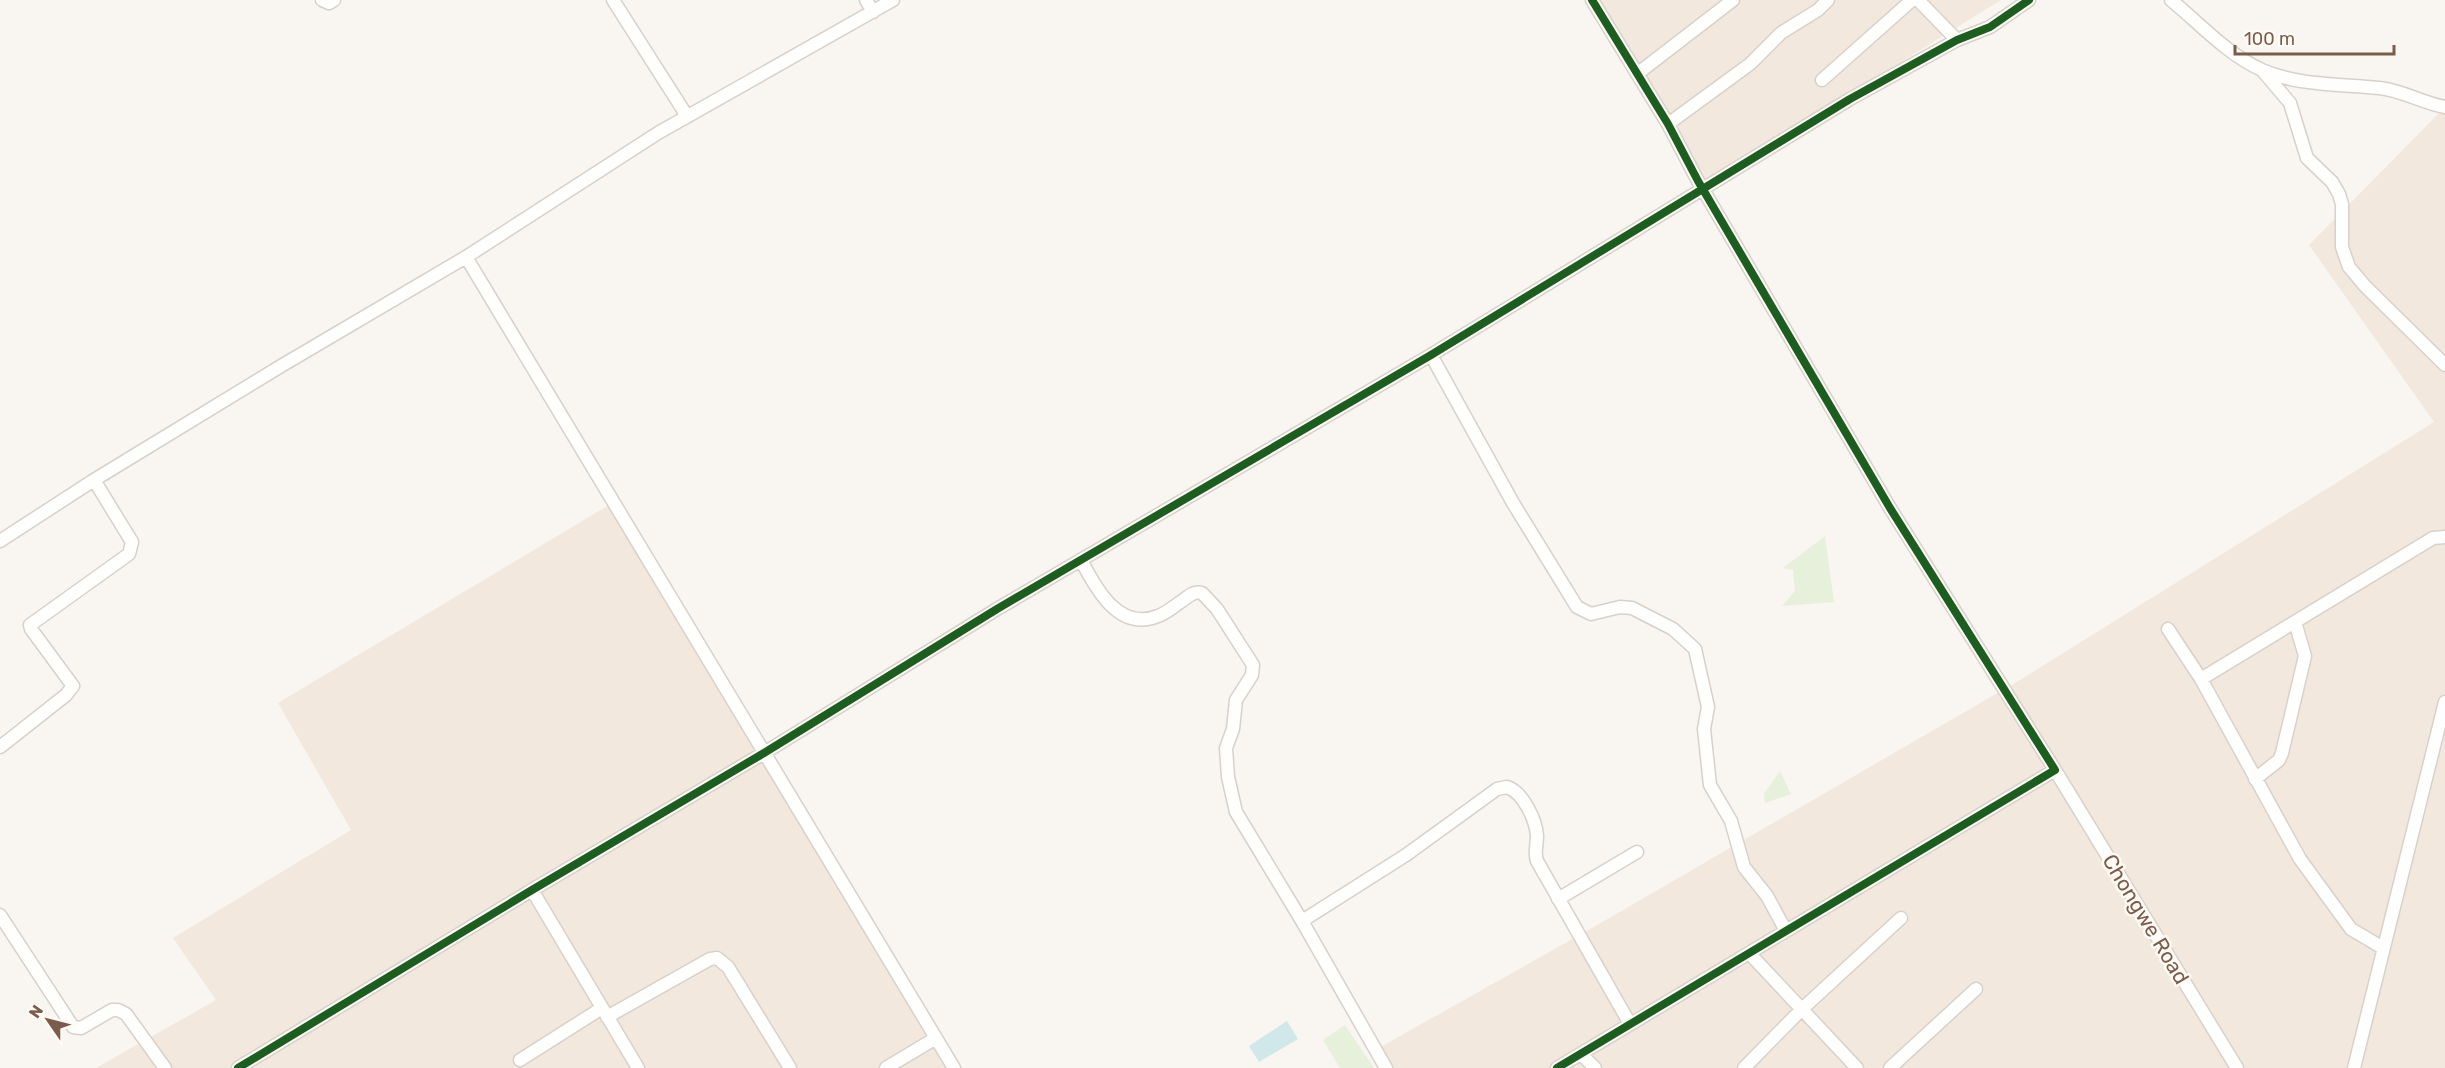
<svg xmlns="http://www.w3.org/2000/svg" width="2445" height="1068" viewBox="0 0 2445 1068" font-family="Rubik,sans-serif">
<rect width="100%" height="100%" fill="#f9f5f0"/>
<path fill="#f2e8de" d="M 1589,0 L 2001,0 L 1701,186 Z
M 2445,107 L 2445,1068 L 1388,1068 L 1377,1049 L 1592,928 L 2020,680 L 2434,422 L 2309,245 Z
M 619,499 L 776,766 L 960,1068 L 96,1068 L 216,1000 L 173,938 L 351,830 L 278,703 Z"/>
<path fill="#e7f0db" d="M 1825,536 L 1834,602 L 1782,606 L 1795,591 L 1793,570 L 1783,568 Z
M 1780,771 L 1791,794 L 1765,803 L 1764,794 Z
M 1345,1025 L 1374,1068 L 1340,1068 L 1323,1040 Z"/>
<path fill="#d0e8ea" d="M 1287,1021 L 1298,1039 L 1259,1062 L 1249,1046 Z"/>
<g fill="none" stroke-linecap="round" stroke-linejoin="round">
<defs>
<path id="minor" d="M 322,0 L 329,3 L 334,0
M 613,0 L 687,116
M 866,0 L 873,12
M 1918,0 L 1957,40
M 2171,0 C 2199,23 2228,55 2262,70 C 2299,86 2340,84 2379,88 C 2402,90 2422,103 2445,107
M 2262,70 L 2290,103 L 2307,158 L 2332,182 L 2339,194 L 2342,204 L 2342,247 L 2349,267 L 2365,286 L 2445,365
M 1637,74 L 1733,0
M 1822,80 L 1912,0
M 1668,124 L 1750,64 L 1781,33 L 1818,10 L 1828,0
M 466,257 L 954,1068
M 1431,355 L 1513,503 L 1577,607 L 1591,614 L 1620,607 L 1632,608 L 1673,629 L 1695,649 L 1708,707 L 1704,729 L 1710,785 L 1731,821 L 1744,867 L 1767,896 L 1786,931
M 0,541 L 94,480 L 281,366 L 466,257 L 658,133 L 893,0
M 1081,560 C 1096,589 1119,632 1158,616 C 1167,613 1174,606 1182,601 C 1189,596 1193,591 1202,593 L 1217,609 L 1253,665 L 1252,675 L 1236,700 L 1233,729 L 1226,748 L 1228,777 L 1236,812 L 1302,921 L 1386,1068
M 2168,629 L 2201,679 L 2300,859 L 2351,929 L 2383,948
M 2201,679 L 2433,538 L 2445,537
M 0,747 L 66,695 L 73,686 L 31,629 L 30,625 L 129,554 L 132,542 L 94,480
M 2055,770 L 2237,1068
M 2255,779 L 2279,760 L 2282,753 L 2305,656 L 2295,622
M 532,890 L 638,1068
M 1558,899 L 1637,852
M 0,915 L 73,1027 L 81,1028 L 112,1010 L 118,1010 L 126,1014 L 165,1068
M 1302,921 L 1406,855 L 1497,789 L 1507,787 C 1523,792 1536,820 1537,836 C 1537,845 1534,853 1537,861 L 1630,1024
M 1749,953 L 1857,1068
M 607,1017 L 710,959 L 717,958 L 728,967 L 790,1068
M 1581,1054 L 1595,1068
M 520,1060 L 602,1008
M 238,1068 L 532,890 L 764,753 L 997,609 L 1431,355 L 1850,99 L 1957,40 L 1990,27 L 2029,0
M 886,1068 L 936,1038
M 1557,1068 L 2055,770 L 1890,508 L 1698,181 L 1668,124 L 1592,0
M 1744,1068 L 1802,1009 L 1901,918
M 1890,1068 L 1976,989
M 2354,1068 L 2445,702"/>
</defs>
<use href="#minor" stroke="#d7d1cb" stroke-width="15"/>
<use href="#minor" stroke="#fefefd" stroke-width="12"/>
<defs>
<path id="cycleway" d="M 238,1068 L 532,890 L 764,753 L 997,609 L 1431,355 L 1850,99 L 1957,40 L 1990,27 L 2029,0
M 1557,1068 L 2055,770 L 1890,508 L 1698,181 L 1668,124 L 1592,0"/>
</defs>
<use href="#cycleway" stroke="#fffaf3" stroke-width="11"/>
<use href="#cycleway" stroke="#1b5e20" stroke-width="8"/>
</g>
<g text-anchor="middle" dominant-baseline="central" stroke-width="5" stroke-linejoin="round" paint-order="stroke">
<g font-size="21" fill="#7a5c4d" stroke="#fffaf3">
<text transform="translate(2146 919) rotate(59)">Chongwe Road</text>
</g>
</g>
<g transform="translate(48 1020) rotate(305)" stroke="#fffaf3" stroke-width="4.5" paint-order="stroke">
<path d="M0-4.5L10 22L0 15L-10 22Z" fill="#7a5c4d"/>
<text y="-9" font-size="16" font-weight="bold" text-anchor="middle" fill="#7a5c4d">N</text>
</g>
<path d="M2235 45v9h159v-9" fill="none" stroke="#7a5c4d" stroke-width="3"/>
<text x="2244" y="45" font-size="18" fill="#7a5c4d" stroke="#fffaf3" stroke-width="4.5" paint-order="stroke">100 m</text>
</svg>
